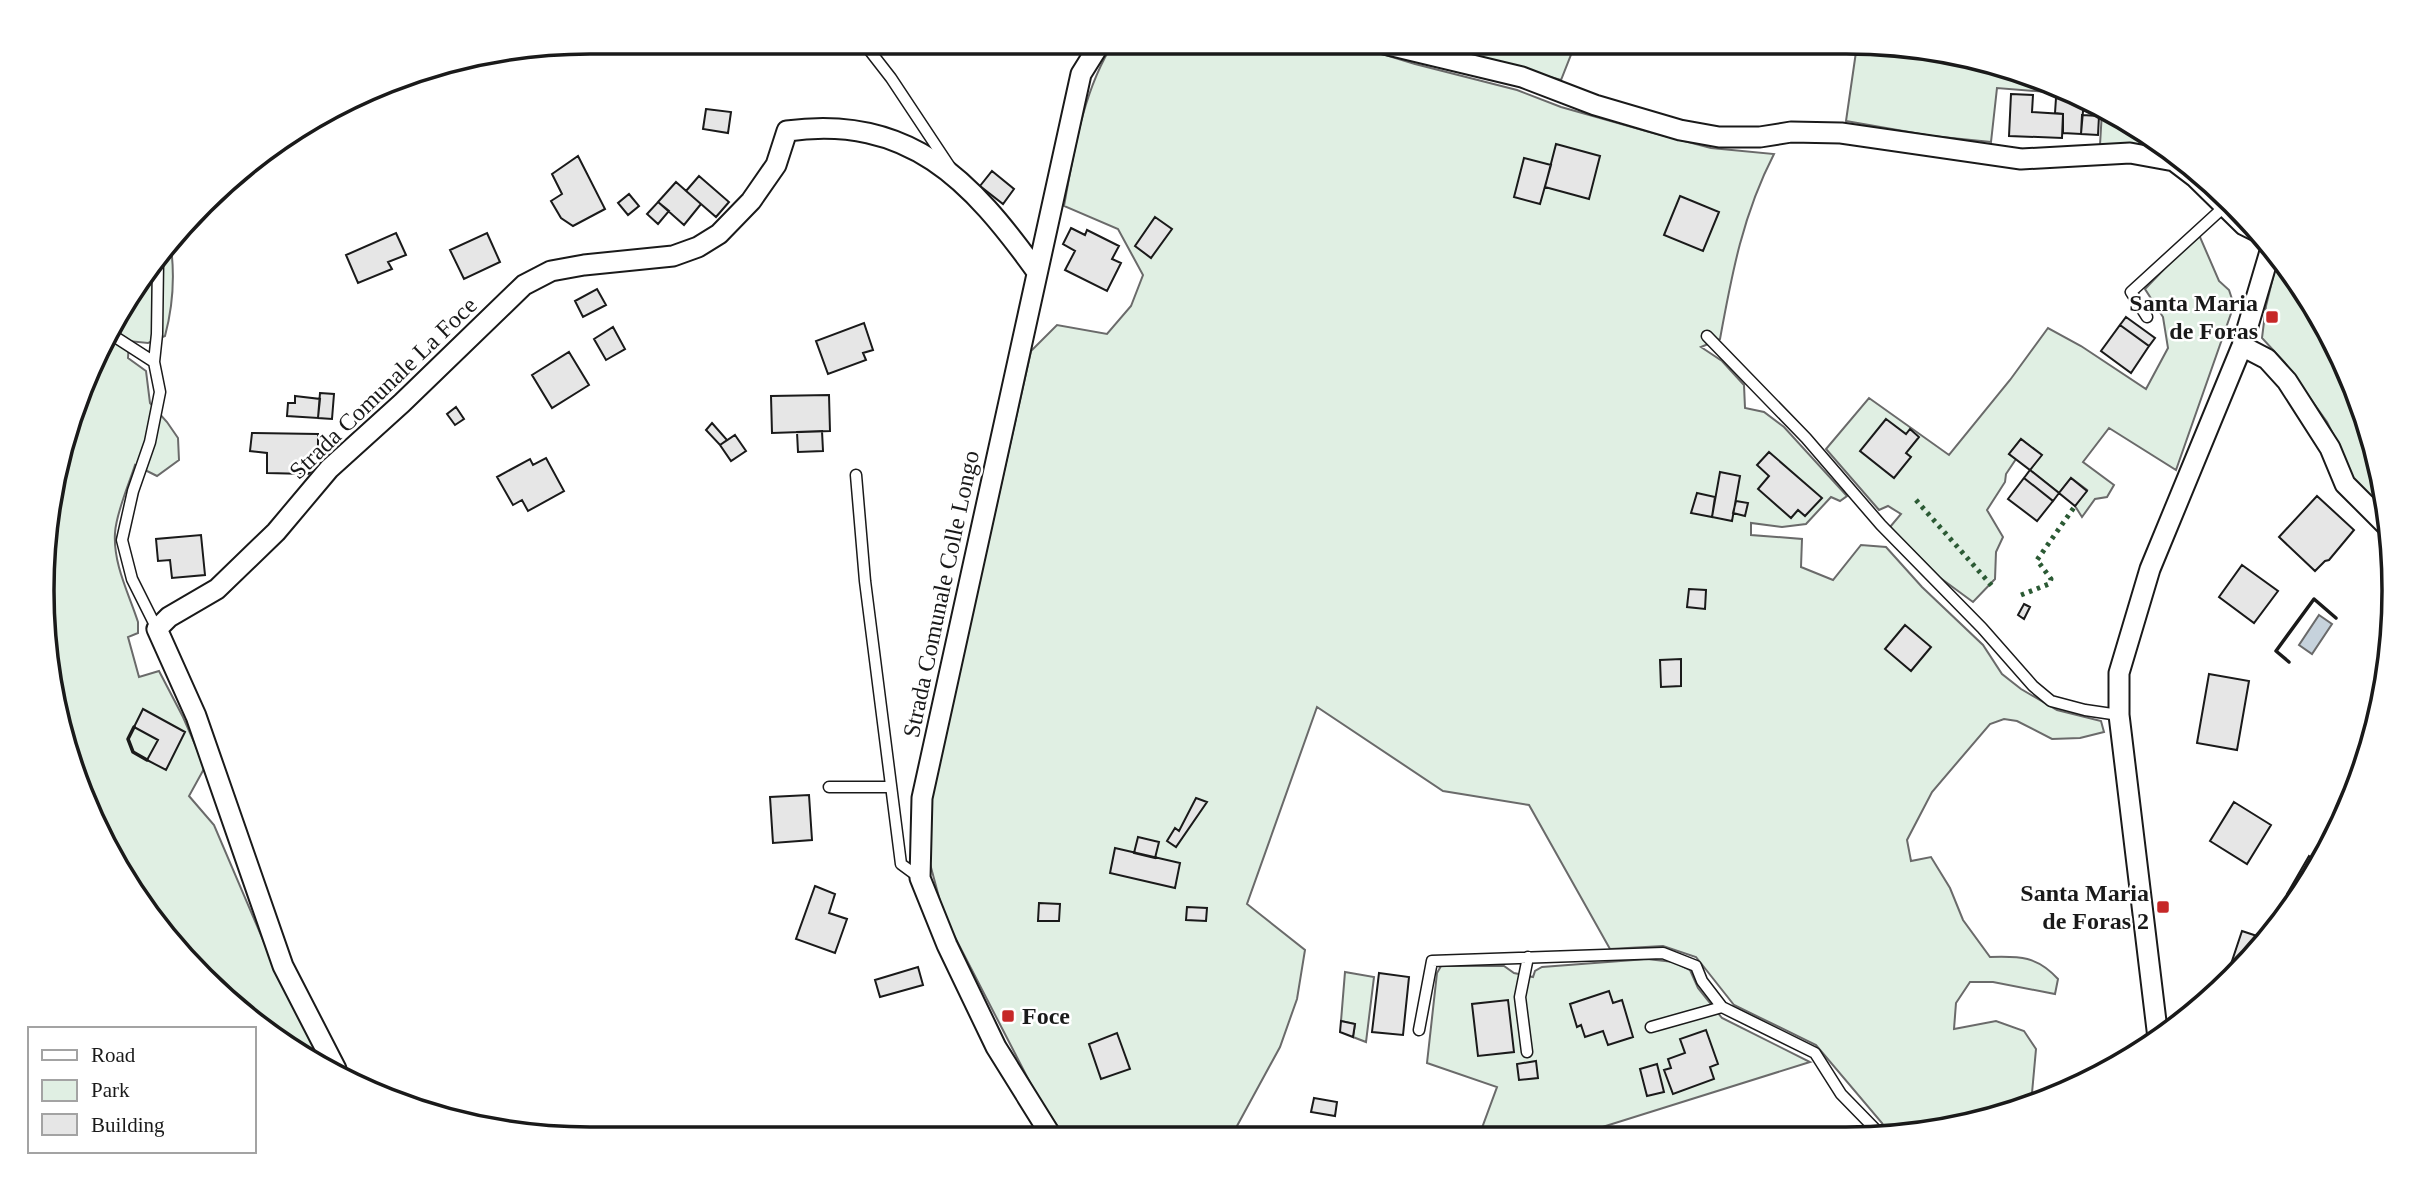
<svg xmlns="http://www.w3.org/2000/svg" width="2436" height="1181" viewBox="0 0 2436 1181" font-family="Georgia,serif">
<rect width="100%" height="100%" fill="#fff"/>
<path fill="#e0efe3" stroke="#6a6a6a" stroke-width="2" d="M 1114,42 L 1343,42 L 1415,64 L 1517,90 L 1561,107 L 1646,131 L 1711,148 L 1774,154 C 1743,214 1732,273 1720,339 L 1701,347 L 1722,361 L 1744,385 L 1745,408 L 1764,412 L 1784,427 L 1847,496 L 1840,501 L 1831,497 L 1806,524 L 1782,527 L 1751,523 L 1751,535 L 1802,539 L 1801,567 L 1833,580 L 1861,545 L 1886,547 L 1922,587 L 1983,645 L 2002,674 L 2021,689 L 2057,710 L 2101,721 L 2104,732 L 2080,738 L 2052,739 L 2017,721 L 2004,719 L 1990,724 L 1932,792 L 1907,840 L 1911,861 L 1931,857 L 1950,888 L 1963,920 L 1990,957 C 2020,956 2037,956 2058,979 L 2055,994 L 1993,982 L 1970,982 L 1956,1003 L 1954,1029 L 1996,1021 L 2024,1031 L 2036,1049 L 2031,1104 L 1917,1134 L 1888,1134 L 1882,1123 L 1816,1045 L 1734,1005 L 1696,957 L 1663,946 L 1610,949 L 1529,805 L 1443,791 L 1317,707 L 1247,904 L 1305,950 L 1297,999 L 1280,1047 L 1231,1137 L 1065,1137 L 1038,1098 L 944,916 L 929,860 L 930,802 L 1031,351 L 1057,325 L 1107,334 L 1131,306 L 1143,275 L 1118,229 L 1064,206 C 1074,151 1083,90 1114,42 Z
M 1424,42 L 1576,42 L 1561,80 Z
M 1855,43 L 1953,53 L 2056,84 L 2074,94 L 1997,88 L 1991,142 L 1932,136 L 1846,121 L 1857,45 Z
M 2096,105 L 2151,135 L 2175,155 L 2153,147 L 2100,145 L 2102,111 Z
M 2196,236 L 2200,237 L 2219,281 L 2229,290 L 2234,305 L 2176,470 L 2109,428 L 2083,462 L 2114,485 L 2107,497 L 2095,499 L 2082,517 L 2075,506 L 2087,490 L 2071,478 L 2059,493 L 2030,470 L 2041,455 L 2021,439 L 2009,454 L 2016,459 L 2006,474 L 2005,482 L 1987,510 L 2003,537 L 1996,552 L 1995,579 L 1973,602 L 1939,577 L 1890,527 L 1901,514 L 1888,506 L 1879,510 L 1826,449 L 1869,398 L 1949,455 L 2010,380 L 2048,328 L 2081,346 L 2146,389 L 2168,348 L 2163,317 L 2145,289 Z
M 171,247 C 175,278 173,306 165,336 L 148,343 L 129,341 L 128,358 L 146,371 L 150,403 L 167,422 L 178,438 L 179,460 L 157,476 L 135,465 C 129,484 116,513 115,533 C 113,564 129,594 138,622 L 138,633 L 128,637 L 139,677 L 159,671 L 183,717 L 205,767 L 189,796 L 214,825 L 275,968 L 322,1061 L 229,1003 L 155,924 L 99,833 L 47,663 L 53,483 L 84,380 L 134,286 Z
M 2278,257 C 2332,323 2378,427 2386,513 L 2353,480 L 2343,454 L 2327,422 L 2285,363 L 2262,338 L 2266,306 Z
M 1647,959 L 1674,962 L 1690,970 L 1698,988 L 1722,1018 L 1810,1062 L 1577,1135 L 1479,1136 L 1497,1087 L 1427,1063 L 1437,973 L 1441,966 L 1504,966 L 1514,973 L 1533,977 L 1535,971 L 1542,967 Z
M 1345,972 L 1374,977 L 1366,1042 L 1353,1037 L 1355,1024 L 1341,1021 Z"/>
<path fill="#c6d2dc" stroke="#6a6a6a" stroke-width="2" d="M 2319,615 L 2332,624 L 2312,654 L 2299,645 Z"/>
<path fill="#e6e6e6" stroke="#1a1a1a" stroke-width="2" d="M 2011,94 L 2033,95 L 2032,112 L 2063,114 L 2062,138 L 2009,136 Z
M 2056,98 L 2084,100 L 2081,134 L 2063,133 L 2063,114 L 2055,113 Z
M 706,109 L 731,112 L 728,133 L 703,129 Z
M 2082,115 L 2099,116 L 2098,135 L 2081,134 Z
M 1556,144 L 1600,156 L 1589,199 L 1545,187 Z
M 578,156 L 605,209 L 573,226 L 561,218 L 551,201 L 562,194 L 552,174 Z
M 1524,158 L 1551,165 L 1540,204 L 1514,197 Z
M 992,171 L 1014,189 L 1003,204 L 980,186 Z
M 699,176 L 729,202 L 716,217 L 686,191 Z
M 676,182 L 701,204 L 684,225 L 658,202 Z
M 629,194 L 639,206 L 628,215 L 618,203 Z
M 1680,196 L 1719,212 L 1703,251 L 1664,235 Z
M 658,202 L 669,211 L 658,224 L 647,214 Z
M 1155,217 L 1172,229 L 1151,258 L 1135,246 Z
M 1071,228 L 1085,235 L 1087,230 L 1119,246 L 1112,259 L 1121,263 L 1107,291 L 1065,270 L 1075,251 L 1063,244 Z
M 396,233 L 406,255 L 388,262 L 392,269 L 358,283 L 346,255 Z
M 487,233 L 500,262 L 464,279 L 450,250 Z
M 597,289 L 606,305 L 583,317 L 575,301 Z
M 2126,317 L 2155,338 L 2149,346 L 2120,325 Z
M 864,323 L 873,350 L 863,353 L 866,360 L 828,374 L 816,341 Z
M 2120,325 L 2149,346 L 2131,373 L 2101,351 Z
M 613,327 L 625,349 L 606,360 L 594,339 Z
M 569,352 L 589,385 L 552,408 L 532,375 Z
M 320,393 L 334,394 L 332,419 L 318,418 Z
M 829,395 L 830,431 L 772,433 L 771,396 Z
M 295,396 L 320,399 L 318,418 L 287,416 L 288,403 L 295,403 Z
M 456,407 L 464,419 L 455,425 L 447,414 Z
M 1886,419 L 1906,434 L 1910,429 L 1919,437 L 1906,453 L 1911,457 L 1894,478 L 1860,451 Z
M 712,423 L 727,440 L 720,445 L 706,430 Z
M 822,431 L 823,451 L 798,452 L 797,432 Z
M 252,433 L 318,434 L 318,465 L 308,474 L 267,473 L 267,453 L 250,451 Z
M 735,435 L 746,451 L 731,461 L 720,445 Z
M 2021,439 L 2042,455 L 2030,470 L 2009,454 Z
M 1769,452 L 1822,498 L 1805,516 L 1798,510 L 1791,518 L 1758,489 L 1769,476 L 1757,465 Z
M 546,458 L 564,491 L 528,511 L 522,500 L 513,505 L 497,477 L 530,459 L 533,465 Z
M 2030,470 L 2059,493 L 2053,501 L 2024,478 Z
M 1720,472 L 1740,476 L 1732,521 L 1712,517 Z
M 2024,478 L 2053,501 L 2037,521 L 2008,499 Z
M 2071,478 L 2087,491 L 2075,506 L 2059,493 Z
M 1697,493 L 1715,497 L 1712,517 L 1691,513 Z
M 2317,496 L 2354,530 L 2329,560 L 2325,561 L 2315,571 L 2279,537 Z
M 1736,501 L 1748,503 L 1745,516 L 1733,513 Z
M 201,535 L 205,575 L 172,578 L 170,560 L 158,561 L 156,539 Z
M 2242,565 L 2278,591 L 2254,623 L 2219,597 Z
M 1689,589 L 1706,590 L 1705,609 L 1687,607 Z
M 2024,604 L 2030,607 L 2024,619 L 2018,615 Z
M 1905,625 L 1931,647 L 1911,671 L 1885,649 Z
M 1681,659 L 1681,686 L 1661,687 L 1660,660 Z
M 2209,674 L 2249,681 L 2237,750 L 2197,743 Z
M 143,709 L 185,732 L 166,770 L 147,760 L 158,740 L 134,727 Z
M 809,795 L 812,840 L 773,843 L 770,797 Z
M 1196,798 L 1207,802 L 1176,847 L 1167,841 L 1175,828 L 1179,831 Z
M 2234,802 L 2271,825 L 2247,864 L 2210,841 Z
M 1138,837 L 1159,842 L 1155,858 L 1134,853 Z
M 1115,848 L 1180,863 L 1175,888 L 1110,873 Z
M 2309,856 L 2317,861 L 2295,899 L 2287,894 Z
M 815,886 L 835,894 L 829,913 L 847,919 L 835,953 L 796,939 Z
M 1039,903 L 1060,904 L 1059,921 L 1038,921 Z
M 1187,907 L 1207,908 L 1206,921 L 1186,920 Z
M 2242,931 L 2266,939 L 2233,972 L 2229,970 Z
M 918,967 L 923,985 L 880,997 L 875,980 Z
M 1379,973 L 1409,977 L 1403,1035 L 1372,1032 Z
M 1609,991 L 1613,1003 L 1622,1000 L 1633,1037 L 1608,1045 L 1603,1031 L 1585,1037 L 1581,1025 L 1577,1027 L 1570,1004 Z
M 1508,1000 L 1514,1052 L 1478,1056 L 1472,1004 Z
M 1341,1021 L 1355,1024 L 1353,1037 L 1340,1032 Z
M 1706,1030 L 1718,1064 L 1710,1067 L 1714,1079 L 1673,1094 L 1664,1070 L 1671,1068 L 1668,1059 L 1685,1053 L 1680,1039 Z
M 1117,1033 L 1130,1069 L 1101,1079 L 1089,1044 Z
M 1536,1061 L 1538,1078 L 1519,1080 L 1517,1064 Z
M 1657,1064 L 1664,1092 L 1647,1096 L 1640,1069 Z
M 1314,1098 L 1337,1102 L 1335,1116 L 1311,1112 Z"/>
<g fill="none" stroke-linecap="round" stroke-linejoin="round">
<defs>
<path id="lane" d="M 863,42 L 891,78 L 950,167
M 2147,317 L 2131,292 L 2225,206
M 109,333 L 154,362 L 160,392 L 150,442 L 133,491 L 122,540 L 132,579 L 157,629
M 1707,336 L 1806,438 L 1881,525 L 1982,628 L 2033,686 L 2051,701 L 2085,710 L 2119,715
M 154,362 L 157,334 L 158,261
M 856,475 L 865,581 L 901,864 L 920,878
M 829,787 L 890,787
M 1651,1027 L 1722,1007
M 1419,1030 L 1432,961 L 1663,953 L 1696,966 L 1702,981 L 1722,1007 L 1815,1053 L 1841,1094 L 1880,1134
M 1527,1052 L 1520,997 L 1528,957"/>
<path id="street" d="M 1376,42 L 1522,77 L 1595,105 L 1680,130 L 1719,137 L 1760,137 L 1791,132 L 1841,133 L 2021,159 L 2130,153 L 2174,161 L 2195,177 L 2244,225 L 2258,232
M 2242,346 L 2267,359 L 2287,381 L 2330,448 L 2345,484 L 2388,527
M 2158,1038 L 2119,715 L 2119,673 L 2150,569 L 2242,346 L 2271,248
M 336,1069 L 283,966 L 196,716 L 157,629 L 169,617 L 217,589 L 276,532 L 329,469 L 402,403 L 524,285 L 551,271 L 584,265 L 673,256 L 698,247 L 719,234 L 751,201 L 776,165 L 787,131 C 909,114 971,180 1037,272
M 1052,1137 L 996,1047 L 947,945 L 920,878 L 922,798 L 1081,74 L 1101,42"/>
</defs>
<use href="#lane" stroke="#1a1a1a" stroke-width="13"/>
<use href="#street" stroke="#1a1a1a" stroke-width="23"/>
<use href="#lane" stroke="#fff" stroke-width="10"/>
<use href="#street" stroke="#fff" stroke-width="19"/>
<path stroke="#2b5a34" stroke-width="5" stroke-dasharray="3.5 5" stroke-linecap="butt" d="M 1916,500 L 1992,586
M 2021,595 L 2049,584 L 2051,579 L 2037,560 L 2075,506"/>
<path stroke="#1a1a1a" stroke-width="3.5" d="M 2289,662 L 2276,651 L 2314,599 L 2336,618
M 134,727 L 128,739 L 133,752 L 147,760"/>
</g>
<g fill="#c62828" stroke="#fff" stroke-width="2.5">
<rect x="2265" y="310" width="14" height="14" rx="3.5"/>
<rect x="2156" y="900" width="14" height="14" rx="3.5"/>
<rect x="1001" y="1009" width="14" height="14" rx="3.5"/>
</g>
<g text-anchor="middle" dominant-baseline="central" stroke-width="5" stroke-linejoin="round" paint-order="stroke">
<g font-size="24" font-weight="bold" fill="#1a1a1a" stroke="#fff" text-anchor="end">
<text x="2258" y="303">Santa Maria<tspan x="2258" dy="28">de Foras</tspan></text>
<text x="2149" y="893">Santa Maria<tspan x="2149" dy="28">de Foras 2</tspan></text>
<text x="1022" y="1016" text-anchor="start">Foce</text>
</g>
<g font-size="24" fill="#1a1a1a" stroke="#fff">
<text transform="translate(383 388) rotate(-44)">Strada Comunale La Foce</text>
<text transform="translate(941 594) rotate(-78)">Strada Comunale Colle Longo</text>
</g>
</g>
<path d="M0 0H2436V1181H0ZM590 54H1846A536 536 0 0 1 2382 590V591A536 536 0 0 1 1846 1127H590A536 536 0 0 1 54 591V590A536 536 0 0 1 590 54Z" fill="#fff" fill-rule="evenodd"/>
<path fill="none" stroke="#1a1a1a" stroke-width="3.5" d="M590 54H1846A536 536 0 0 1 2382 590V591A536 536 0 0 1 1846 1127H590A536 536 0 0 1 54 591V590A536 536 0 0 1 590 54Z"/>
<rect x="28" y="1027" width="228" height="126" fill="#ffffff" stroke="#a3a3a3" stroke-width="2"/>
<rect x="42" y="1050" width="35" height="10" fill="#ffffff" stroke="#a3a3a3" stroke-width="2"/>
<text x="91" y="1062" font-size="21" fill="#1a1a1a">Road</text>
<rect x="42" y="1080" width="35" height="21" fill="#e0efe3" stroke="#a3a3a3" stroke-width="2"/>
<text x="91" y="1097" font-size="21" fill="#1a1a1a">Park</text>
<rect x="42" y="1114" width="35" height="21" fill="#e6e6e6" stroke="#a3a3a3" stroke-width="2"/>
<text x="91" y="1132" font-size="21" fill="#1a1a1a">Building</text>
</svg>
